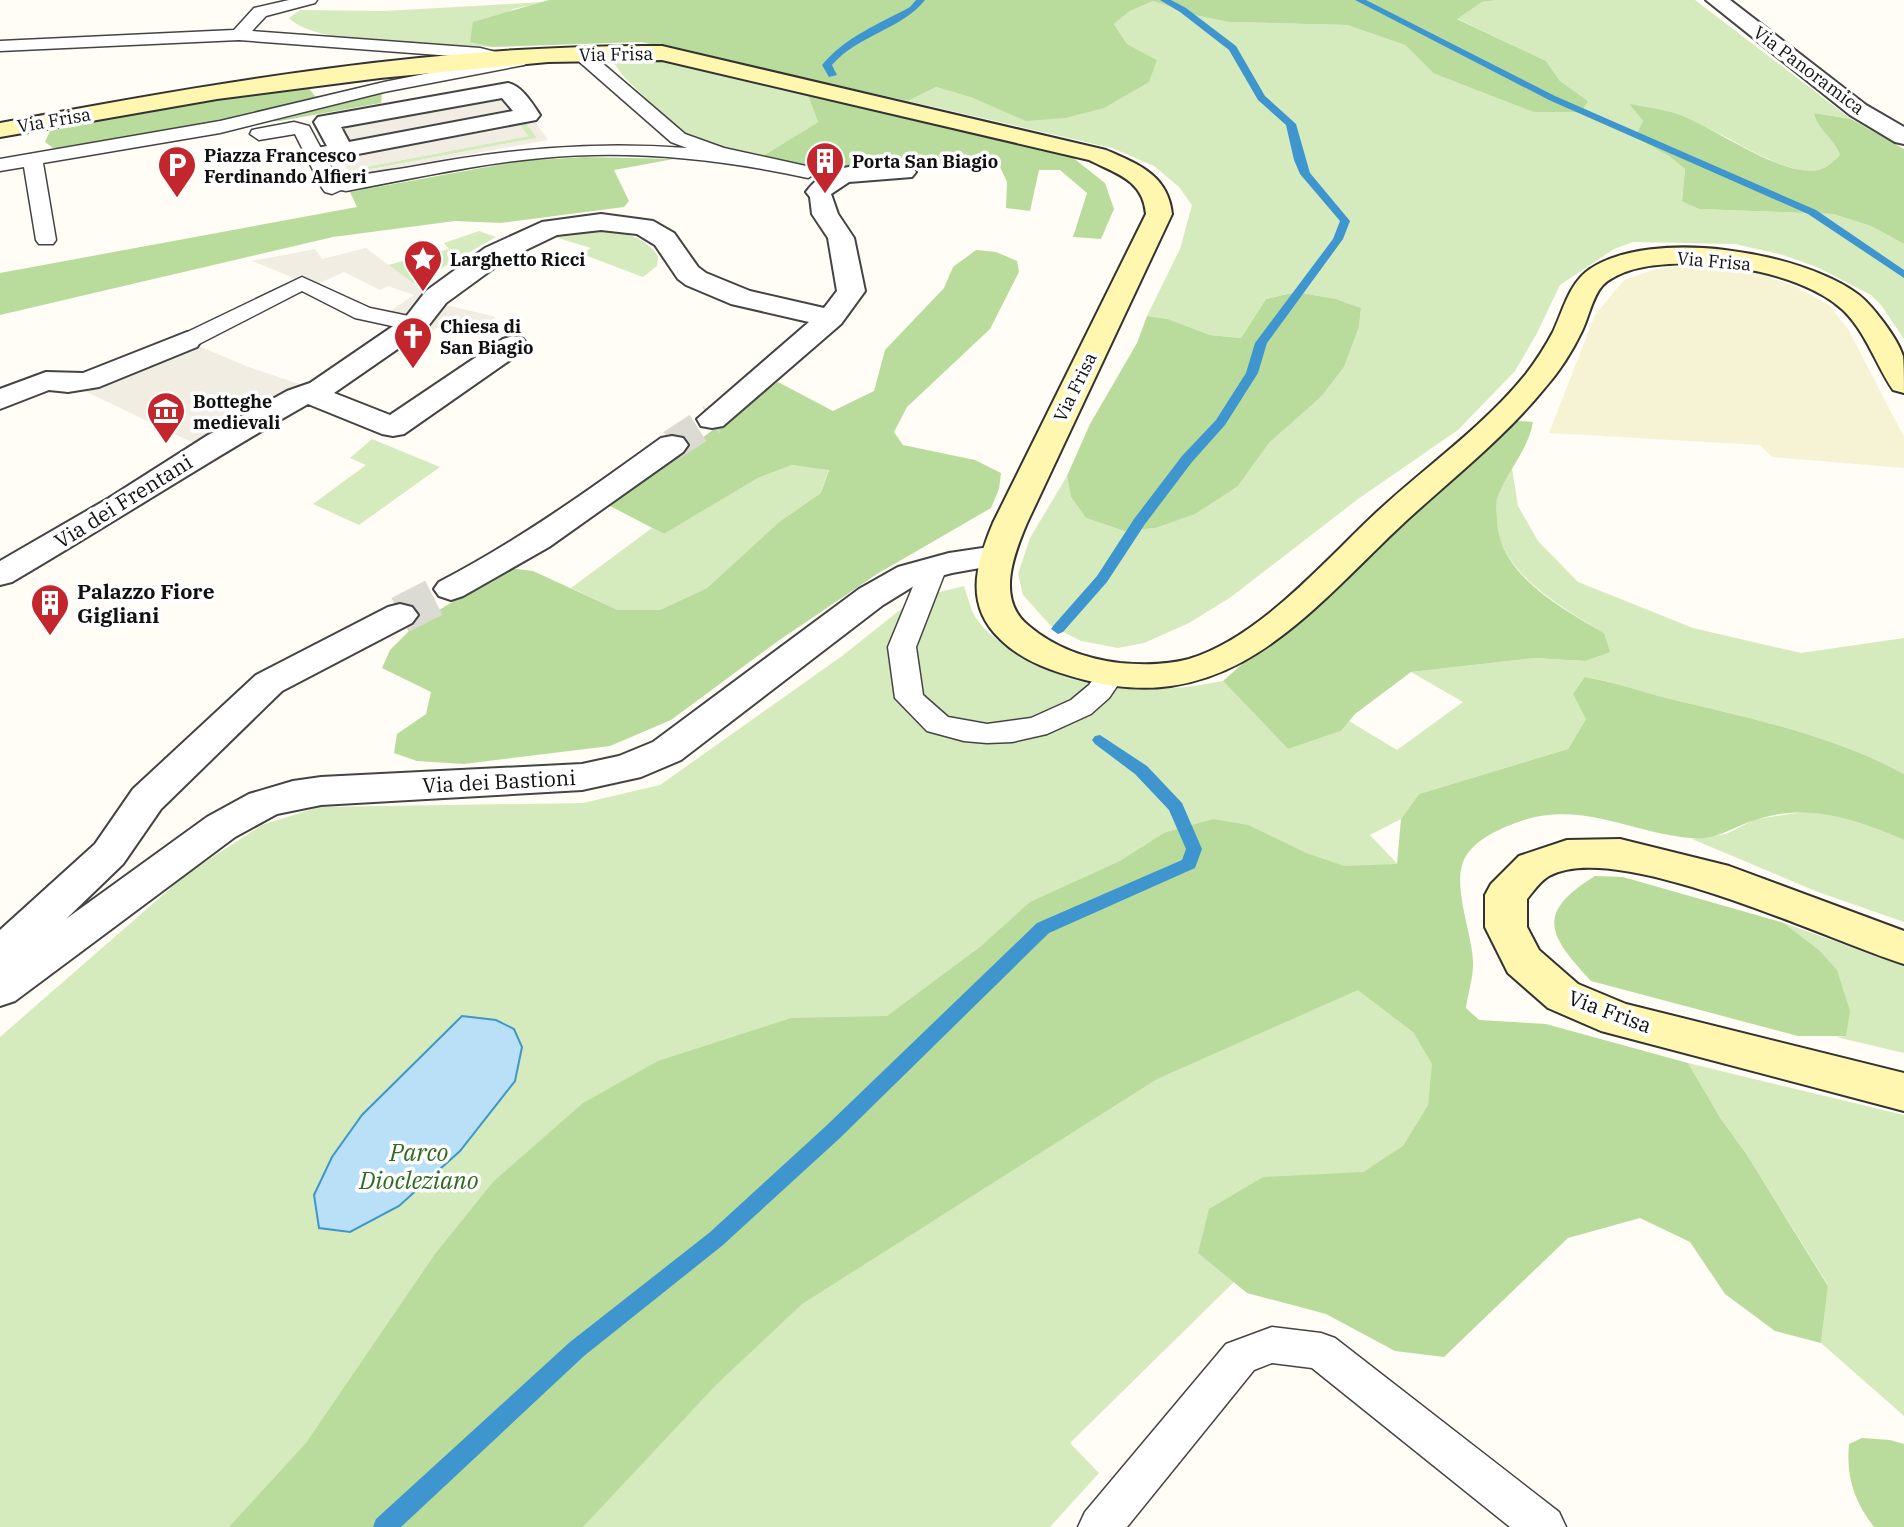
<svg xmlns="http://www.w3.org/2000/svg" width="1904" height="1527" viewBox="0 0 1904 1527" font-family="'IBM Plex Serif',serif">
<rect width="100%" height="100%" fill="#fffdf5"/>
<path fill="#f6f3d4" d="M 1692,264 L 1722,265 L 1755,272 L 1797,287 L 1829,305 L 1848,329 L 1904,437 L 1904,468 L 1772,457 L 1760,445 L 1549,433 L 1595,315 L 1624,280 L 1656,269 Z"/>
<path fill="#d5ebbd" d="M 1499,0 L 1695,0 L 1851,119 L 1814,113 C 1818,131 1834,138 1840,155 C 1834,161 1827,168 1818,170 C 1786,176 1736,140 1707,128 C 1684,119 1653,108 1630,105 L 1643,121 L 1636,137 L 1669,156 L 1685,169 L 1682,200 L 1699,209 L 1833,214 L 1871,226 L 1904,244 L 1904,339 L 1881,305 L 1871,295 L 1817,267 L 1783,255 L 1735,244 L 1633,242 L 1614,249 L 1560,285 L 1536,335 L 1515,371 L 1458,430 L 1358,499 L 1231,597 L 1189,623 L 1144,643 L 1118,648 L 1081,641 L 1050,625 L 1023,595 L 1018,574 L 1030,538 L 1067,476 L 1071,497 L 1086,518 L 1124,531 L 1155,528 L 1238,486 L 1269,443 L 1322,396 L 1344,367 L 1359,327 L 1361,308 L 1336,299 L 1295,292 L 1266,299 L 1241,338 L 1210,335 L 1168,319 L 1147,316 L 1180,249 L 1192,205 L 1179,187 L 1154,166 L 1112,148 L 908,101 L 936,87 L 973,98 L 1157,60 L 1127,44 L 1114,24 L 1130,11 L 1153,1 L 1199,16 L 1229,22 L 1347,25 L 1405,45 L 1433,73 L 1588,101 L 1560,81 L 1546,61 L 1456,18 L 1482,2 Z
M 546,2 L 513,9 L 470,41 L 492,47 C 450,45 315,47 289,18 L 300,10 L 384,11 Z
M 609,56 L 671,61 L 807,93 L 818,122 L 761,157 L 711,147 L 685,136 L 623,76 Z
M 505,93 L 537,138 L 356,172 L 355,169 L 527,136 L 333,131 L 330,125 Z
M 590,229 C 615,231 643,233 658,256 L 657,266 L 643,277 L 582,254 L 591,248 L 548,235 Z
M 479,231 L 496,237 L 414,284 L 388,265 L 449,249 L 444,243 Z
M 372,439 L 440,467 L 359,525 L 313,504 L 366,465 L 350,458 Z
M 792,465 L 829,469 L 821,493 L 779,522 L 707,588 L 660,610 L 618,610 L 571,588 L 652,528 L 664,534 L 758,478 Z
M 1512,468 L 1518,506 L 1538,541 L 1578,582 L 1693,628 L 1801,653 L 1904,638 L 1904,774 C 1834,736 1751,718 1674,700 C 1644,694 1616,682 1586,677 L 1586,719 L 1568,749 L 1419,794 L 1401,819 L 1370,835 L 1470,940 L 1393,1014 L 1413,1032 L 1433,1064 L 1428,1105 L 1403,1147 L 1363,1172 L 1234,1282 L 1070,1443 L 1099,1473 L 1050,1527 L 0,1527 L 0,1037 L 188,873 L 262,825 L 319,807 L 583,803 L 660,785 L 842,656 L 915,598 L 964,586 C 967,594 969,603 972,611 C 980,628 996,639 1010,649 C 1076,694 1147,696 1223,681 L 1288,749 L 1341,731 L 1349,721 L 1397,750 L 1463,702 L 1411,672 L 1535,658 L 1585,661 L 1604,633 C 1559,606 1486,566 1496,502 C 1498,491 1507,478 1512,468 Z
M 1803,812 L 1848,816 L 1904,840 L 1904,922 L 1818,892 L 1692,839 L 1726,834 L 1756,819 Z
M 1784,923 L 1904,966 L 1904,1053 L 1836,1037 L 1846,1036 L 1819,950 Z
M 1688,1063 L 1904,1115 L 1904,1416 L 1821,1343 L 1828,1285 L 1747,1155 L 1721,1119 Z"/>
<path fill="#b9dc9c" d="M 549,0 L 1499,0 L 1482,2 L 1457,19 L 1546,61 L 1560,81 L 1588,101 L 1581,112 L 1534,112 L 1433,73 L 1405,45 L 1347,25 L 1229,22 L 1199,16 L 1153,1 L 1130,11 L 1114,24 L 1127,44 L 1157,60 L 1149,82 L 1104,108 L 1065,118 L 1026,121 L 973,98 L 936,87 L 908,101 L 641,42 L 492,47 L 470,42 L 473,22 Z
M 306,85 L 315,96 L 382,94 L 381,103 L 280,121 L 212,123 L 77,150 L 53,148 L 45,142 L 50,131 L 67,124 Z
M 807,93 L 1072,157 L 1105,183 L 1114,209 L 1101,239 L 1073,237 L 1087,193 L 1060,170 L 1039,170 L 1030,211 L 1006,208 L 1007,182 L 999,165 L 807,166 L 761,157 L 818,122 Z
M 1629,104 C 1645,107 1662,109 1677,114 C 1713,126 1780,177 1818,170 C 1827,168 1834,161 1840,155 C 1834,138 1817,130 1814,113 L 1851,119 L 1904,149 L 1904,244 L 1871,226 L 1833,214 L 1699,209 L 1682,201 L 1685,169 L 1669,156 L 1635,137 L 1643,121 Z
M 584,157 L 674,159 L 614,170 L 629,201 L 624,207 L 501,223 L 455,221 L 333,237 L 0,315 L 0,273 L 357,207 L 350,192 L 520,161 Z
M 976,250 L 996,252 L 1017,261 L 1019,272 L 990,329 L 907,407 L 894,432 L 903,445 L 975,460 L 1001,473 L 999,489 L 991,508 L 877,574 L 778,641 L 671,720 L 610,746 L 464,764 L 417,761 L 394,753 L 397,734 L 426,714 L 431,692 L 382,668 L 390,650 L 415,625 L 507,568 L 533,571 L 618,610 L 660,610 L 707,588 L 779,522 L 821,493 L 829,470 L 792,465 L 758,478 L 664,534 L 610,506 L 778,382 L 833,411 L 874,391 L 885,350 L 944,288 L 953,267 Z
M 1296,292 L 1336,299 L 1361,308 L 1359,327 L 1344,367 L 1322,396 L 1269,443 L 1238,486 L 1195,514 L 1155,528 L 1124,531 L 1086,518 L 1071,497 L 1067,476 L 1090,424 L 1137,343 L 1147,316 L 1168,319 L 1210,335 L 1241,338 L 1266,299 Z
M 1508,420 L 1533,422 C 1528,451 1506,472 1497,499 C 1495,506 1497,514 1497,521 C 1499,575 1563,609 1604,633 L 1610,652 L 1585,661 L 1535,658 L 1411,672 L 1355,714 L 1341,731 L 1288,749 L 1223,681 L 1316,599 Z
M 1585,677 C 1616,682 1644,693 1674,700 C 1751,718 1834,736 1904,774 L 1904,840 C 1857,819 1807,802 1755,820 C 1733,827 1715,841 1690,838 C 1620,831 1575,795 1503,828 C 1488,835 1475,842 1466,856 C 1450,881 1472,932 1473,961 C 1474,975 1468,993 1466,1008 L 1479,1020 L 1546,1024 L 1688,1063 L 1721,1119 L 1747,1155 L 1828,1286 L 1821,1343 L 1775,1331 L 1725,1294 L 1690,1242 L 1640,1218 L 1568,1238 L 1444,1357 L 1395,1351 L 1326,1314 L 1247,1293 L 1198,1253 L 1209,1209 L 1263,1177 L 1363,1172 L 1403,1146 L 1428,1105 L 1432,1064 L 1413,1032 L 1358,990 L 1157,1079 L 802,1304 L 716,1385 L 583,1527 L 229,1527 L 306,1443 L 435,1254 L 493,1182 L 583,1103 L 658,1061 L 791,1018 L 887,1016 L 980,947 L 1030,902 L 1120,861 L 1164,833 L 1213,819 L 1248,825 L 1306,853 L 1344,866 L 1397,864 L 1401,819 L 1419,794 L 1568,749 L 1586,719 L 1573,694 Z
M 1595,876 L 1623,877 L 1784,923 L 1819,950 L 1837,970 L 1850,1011 L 1846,1036 L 1798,1036 L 1591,981 C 1548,935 1535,913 1595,876 Z
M 1862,1438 L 1890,1440 L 1904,1444 L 1904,1527 L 1874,1527 C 1854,1501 1846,1477 1849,1444 Z"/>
<path fill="#f1ede2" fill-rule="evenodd" d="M 511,87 L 548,140 L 350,176 L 321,120 ZM 505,93 L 537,138 L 356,172 L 355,169 L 528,136 L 502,100 L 333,131 L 330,125 Z
M 366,248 L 414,284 L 449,297 L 442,304 L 496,317 L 474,332 L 444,323 L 422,338 L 375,321 L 414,295 L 388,286 L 380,290 L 344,272 L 313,286 L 252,261 L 315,249 L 322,259 Z
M 187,341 L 246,366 L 311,388 L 208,450 L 70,384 Z"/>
<path fill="#b9e0f7" stroke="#3f96cf" stroke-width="2" d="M 462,1016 L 496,1020 L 514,1029 L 522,1047 L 515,1081 L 460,1151 L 399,1206 L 350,1232 L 319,1228 L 314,1195 L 332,1157 L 362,1115 Z"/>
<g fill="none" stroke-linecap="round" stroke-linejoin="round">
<path fill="#3f96cf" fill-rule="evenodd" d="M 916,0 L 925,0 C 902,29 858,35 832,65 L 837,75 L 829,77 L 822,65 C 845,37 879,24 910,7 Z
M 1160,0 L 1171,0 L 1186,8 L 1236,46 L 1265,96 L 1296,124 L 1310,173 L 1350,221 L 1343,239 L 1267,343 L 1258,373 L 1225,425 L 1192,462 L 1145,524 L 1107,582 L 1063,632 L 1058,634 L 1051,629 L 1053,626 L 1097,576 L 1134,519 L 1182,456 L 1216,420 L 1246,373 L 1255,343 L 1333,239 L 1340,221 L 1300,174 L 1294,160 L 1286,125 L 1258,100 L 1229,50 L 1180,12 Z
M 1355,0 L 1366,0 L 1555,96 L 1816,210 L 1904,270 L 1904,278 L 1808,214 L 1549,100 Z
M 1100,735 L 1147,766 L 1182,803 L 1202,849 L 1195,868 L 1049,933 L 840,1138 L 723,1245 L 584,1356 L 401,1527 L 373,1527 L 376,1519 L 570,1342 L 709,1233 L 826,1126 L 1037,923 L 1182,860 L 1186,849 L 1169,810 L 1135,774 L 1095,744 L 1092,740 L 1095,736 Z"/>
<path stroke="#dbdad3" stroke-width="31" stroke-dasharray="31 15" stroke-linecap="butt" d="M 672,445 L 712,419"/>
<path stroke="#dbdad3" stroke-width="38" stroke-dasharray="38 19" stroke-linecap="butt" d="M 400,615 L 451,589"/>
<defs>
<path id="lane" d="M 289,0 L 317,0 L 315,3 L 266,16 L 252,31 L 480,48 L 504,54 L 507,58 L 524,55 L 533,60 L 524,65 L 384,92 L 220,133 L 43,163 L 56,240 L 53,244 L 39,244 L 36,240 L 24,167 L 0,171 L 0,159 L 220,121 L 384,82 L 490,61 L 479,58 L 239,40 L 0,51 L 0,41 L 234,30 L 254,8 Z
M 581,49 L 587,50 L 685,134 L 724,148 L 815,168 L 818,172 L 808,178 C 721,159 631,149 542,158 C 476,164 411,179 346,191 L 341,190 L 332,194 L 325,192 L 322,188 L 295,134 L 259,140 L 250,134 L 252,130 L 294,122 L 309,126 L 339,182 C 361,173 388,171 411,167 C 506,149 591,141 687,148 L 671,142 L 575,58 L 572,54 L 575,50 Z
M 302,277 L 370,308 L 423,319 L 426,324 L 423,329 L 415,331 L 355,318 L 302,291 L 195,346 L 179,346 L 176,341 L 179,336 Z
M 934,559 L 943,561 L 947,567 L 916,647 L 923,695 L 948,717 L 987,724 L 1031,718 L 1071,700 L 1089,685 L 1102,667 L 1112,664 L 1122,667 L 1126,673 L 1109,698 L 1091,714 L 1047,734 L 1012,742 L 987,743 L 964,741 L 927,731 L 895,698 L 888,647 L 921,567 L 925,561 Z
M 1272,1327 L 1321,1333 L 1335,1338 L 1559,1512 L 1566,1527 L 1510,1527 L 1312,1368 L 1272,1363 L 1254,1370 L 1127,1527 L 1078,1527 L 1085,1512 L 1226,1344 Z"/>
<path id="street" d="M 1706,0 L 1730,0 L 1866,105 L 1904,127 L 1904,144 L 1895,142 L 1850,115 Z
M 508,83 C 522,86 532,103 540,115 L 536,120 L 316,162 L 307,160 L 304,155 L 307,150 L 327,146 L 314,122 L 318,117 ZM 502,98 L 513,111 L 349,142 L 341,127 Z
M 903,164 L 912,167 L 916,172 L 912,177 L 849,182 L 831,194 L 838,214 L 854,238 L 865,291 L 841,324 L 723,426 L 712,428 L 701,426 L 697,419 L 809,322 L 731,304 L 686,285 L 678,279 L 655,245 L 637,234 L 601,230 L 557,235 L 505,260 L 446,303 L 425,330 L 334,393 L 390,415 L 503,339 L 513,336 L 523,339 L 528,345 L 523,351 L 404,434 L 393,436 L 382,434 L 308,404 C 208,461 111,524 12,582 L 0,585 L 0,561 L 109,498 L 208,435 L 287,391 L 310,383 L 405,318 L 426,291 L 485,248 L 542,222 L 601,214 L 653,221 L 674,233 L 698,267 L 706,273 L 750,291 L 824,308 L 837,291 L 828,238 L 812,214 L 810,197 L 806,192 C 828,160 869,166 903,164 Z
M 187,332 L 197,335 L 201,341 L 197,347 L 99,387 L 68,392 L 49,390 L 0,409 L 0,389 L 46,372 L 83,373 Z
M 672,436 L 683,438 L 688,445 L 683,452 L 549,547 L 463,596 L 451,600 L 439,596 L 434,589 L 439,582 C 518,541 589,490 661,438 Z
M 996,546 L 1008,549 L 1013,556 L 1008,563 L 952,573 L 922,581 L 883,605 L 681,760 L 641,777 L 582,790 L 321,805 L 277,814 L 235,837 L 15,1001 L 0,1006 L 0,930 L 95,844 L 133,789 L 256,675 L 388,607 L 400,604 L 412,607 L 418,615 L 412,623 L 282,691 L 161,809 L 123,864 L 66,919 L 207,817 L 249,794 L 293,781 L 321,777 L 582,764 L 619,756 L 653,742 L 859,589 L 898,567 L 949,553 Z"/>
<path id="secondary" d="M 662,46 L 1106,150 C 1138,164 1168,175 1172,214 L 1027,523 C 1013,556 996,600 1029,626 C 1055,648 1087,659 1120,663 C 1142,665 1167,665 1189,659 C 1261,637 1325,560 1379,510 C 1428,465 1484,426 1526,374 C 1536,361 1545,347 1553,332 C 1563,311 1569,283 1590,269 C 1653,227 1802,252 1859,295 C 1873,306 1898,339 1903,356 C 1904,366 1904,382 1904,393 L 1893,390 C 1876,365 1866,332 1843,310 C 1799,268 1681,252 1625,272 C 1618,275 1609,279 1603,285 C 1592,297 1589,317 1582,331 C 1572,352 1559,372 1544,389 C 1504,438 1453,478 1407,520 C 1311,609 1233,718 1085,680 C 1055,672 1023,662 1000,639 C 964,605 976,564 993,523 L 1146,214 C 1143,180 1117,174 1089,160 L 662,60 L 548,62 L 380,78 L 217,99 L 0,137 L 0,123 C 217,82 440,44 662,46 Z
M 1620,839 L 1729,866 L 1904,931 L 1904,964 C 1829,941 1617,838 1549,876 C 1540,881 1533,892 1527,899 L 1527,927 L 1539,950 L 1578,984 L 1626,1004 L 1904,1073 L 1904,1111 L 1601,1031 L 1548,1008 L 1508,973 L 1485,927 L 1485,895 L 1491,884 L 1519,856 L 1567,840 Z"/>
</defs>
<use href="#lane" stroke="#444" stroke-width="3"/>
<use href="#street" stroke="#444" stroke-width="4"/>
<use href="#secondary" stroke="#333" stroke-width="4"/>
<use href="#lane" fill="#fff" fill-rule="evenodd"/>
<use href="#street" fill="#fff" fill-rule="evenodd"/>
<use href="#secondary" fill="#fff6b0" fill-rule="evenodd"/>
</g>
<defs>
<symbol id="building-pin" viewBox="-11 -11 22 30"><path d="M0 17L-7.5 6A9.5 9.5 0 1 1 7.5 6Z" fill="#c4262e" stroke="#fff"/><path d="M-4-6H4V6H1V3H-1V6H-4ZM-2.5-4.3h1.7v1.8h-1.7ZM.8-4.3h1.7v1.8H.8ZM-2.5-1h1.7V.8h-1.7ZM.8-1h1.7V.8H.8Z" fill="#fff"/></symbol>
<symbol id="parking-pin" viewBox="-11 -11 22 30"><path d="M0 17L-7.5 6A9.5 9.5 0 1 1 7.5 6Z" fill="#c4262e" stroke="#fff"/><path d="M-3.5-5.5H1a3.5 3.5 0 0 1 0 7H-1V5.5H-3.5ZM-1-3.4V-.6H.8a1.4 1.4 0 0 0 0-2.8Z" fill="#fff"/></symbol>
<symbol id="sight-pin" viewBox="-11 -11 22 30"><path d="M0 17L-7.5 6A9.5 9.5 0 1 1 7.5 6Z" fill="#c4262e" stroke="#fff"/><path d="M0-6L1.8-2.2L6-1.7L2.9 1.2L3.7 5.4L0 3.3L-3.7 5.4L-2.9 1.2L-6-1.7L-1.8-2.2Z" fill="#fff"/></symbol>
<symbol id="church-pin" viewBox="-11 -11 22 30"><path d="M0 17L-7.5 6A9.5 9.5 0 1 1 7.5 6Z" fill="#c4262e" stroke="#fff"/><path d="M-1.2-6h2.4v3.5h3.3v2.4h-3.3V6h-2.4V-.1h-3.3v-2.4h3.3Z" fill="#fff"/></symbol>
<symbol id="museum-pin" viewBox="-11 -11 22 30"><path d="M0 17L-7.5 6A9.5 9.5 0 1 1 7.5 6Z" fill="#c4262e" stroke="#fff"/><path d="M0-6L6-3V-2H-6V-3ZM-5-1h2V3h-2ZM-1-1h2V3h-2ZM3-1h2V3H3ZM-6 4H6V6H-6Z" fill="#fff"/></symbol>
</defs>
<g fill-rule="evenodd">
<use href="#building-pin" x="803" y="139" width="44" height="60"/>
<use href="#parking-pin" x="155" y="143" width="44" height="60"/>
<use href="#sight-pin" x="401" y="237" width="44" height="60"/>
<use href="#church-pin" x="391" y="314" width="44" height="60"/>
<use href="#museum-pin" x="144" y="389" width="44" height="60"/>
<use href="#building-pin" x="28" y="581" width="44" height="60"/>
</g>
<g text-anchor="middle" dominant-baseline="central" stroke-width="7" stroke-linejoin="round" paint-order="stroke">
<g font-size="18" fill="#111" stroke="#fff">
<text transform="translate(616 54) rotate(-1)">Via Frisa</text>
<text transform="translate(1809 70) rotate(37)">Via Panoramica</text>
<text transform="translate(54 120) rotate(-10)">Via Frisa</text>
<text transform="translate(1714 261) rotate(5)">Via Frisa</text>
<text transform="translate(1075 387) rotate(-64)">Via Frisa</text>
</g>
<g font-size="18" font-weight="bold" fill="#111" stroke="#fff" text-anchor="start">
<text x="204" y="155">Piazza Francesco<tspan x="204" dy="21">Ferdinando Alfieri</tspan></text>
<text x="852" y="161">Porta San Biagio</text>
<text x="450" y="259">Larghetto Ricci</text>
<text x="440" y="326">Chiesa di<tspan x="440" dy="21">San Biagio</tspan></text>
<text x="193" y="401">Botteghe<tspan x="193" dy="21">medievali</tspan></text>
</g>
<g font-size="21" fill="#111" stroke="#fff">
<text transform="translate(123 501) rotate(-32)">Via dei Frentani</text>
<text transform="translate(499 781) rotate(-3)">Via dei Bastioni</text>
<text transform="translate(1610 1011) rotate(20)">Via Frisa</text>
</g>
<g font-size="21" font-weight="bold" fill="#111" stroke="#fff" text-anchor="start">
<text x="77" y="591">Palazzo Fiore<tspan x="77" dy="24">Gigliani</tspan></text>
</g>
<g font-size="24" font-style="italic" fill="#2f6b1f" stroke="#fff">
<text x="419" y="1152">Parco<tspan x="419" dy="28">Diocleziano</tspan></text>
</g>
</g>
</svg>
